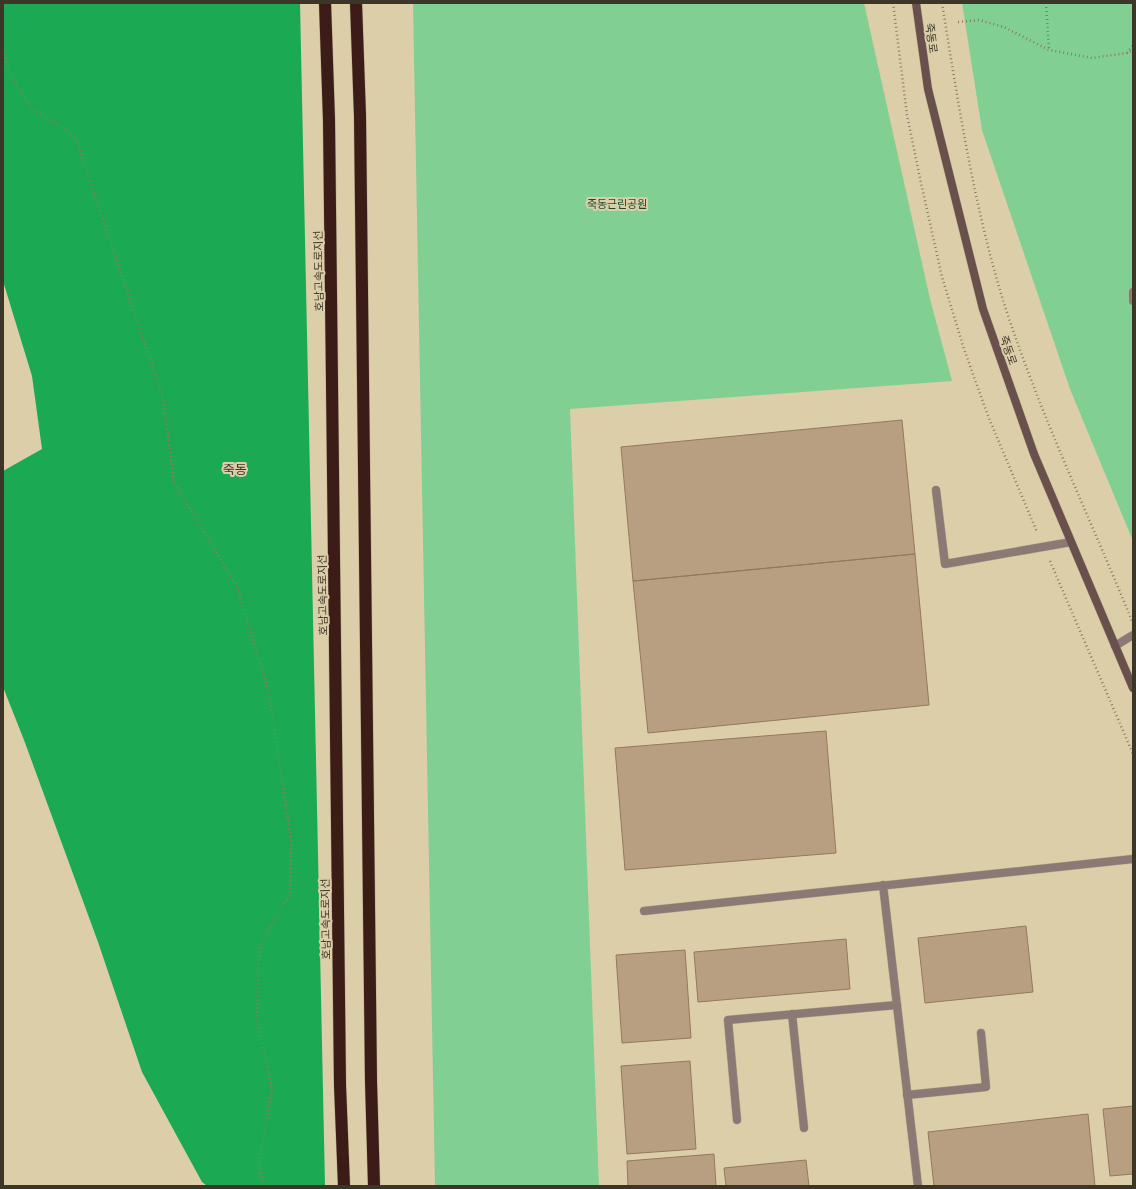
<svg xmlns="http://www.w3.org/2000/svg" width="1136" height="1189" viewBox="0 0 1136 1189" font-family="'Exo 2','Noto Sans KR',sans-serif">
<rect width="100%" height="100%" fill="#dbcea9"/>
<path fill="#82cf93" d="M 413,3 L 864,3 L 930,299 L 952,381 L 570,409 L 599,1186 L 435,1186 Z
M 962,3 L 1133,3 L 1133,541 L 1070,389 L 982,130 Z"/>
<path fill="#1ba953" d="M 3,3 L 300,3 L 325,1186 L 207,1186 L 202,1182 L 142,1072 L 98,942 L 24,740 L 3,687 L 3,471 L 42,449 L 32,376 L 3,281 Z"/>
<path fill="#b99f82" stroke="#92795d" d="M 902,420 L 915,554 L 633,581 L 621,447 Z
M 915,554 L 929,705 L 648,733 L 633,581 Z
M 826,731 L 836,853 L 625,870 L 615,748 Z
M 1026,926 L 1033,992 L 925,1003 L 918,938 Z
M 846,939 L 850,989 L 698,1002 L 694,952 Z
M 685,950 L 691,1038 L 622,1043 L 616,955 Z
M 690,1061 L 696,1149 L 627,1154 L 621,1066 Z
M 1133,1106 L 1133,1174 L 1110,1176 L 1103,1109 Z
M 1088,1114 L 1095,1186 L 934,1186 L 928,1132 Z
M 714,1154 L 716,1186 L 628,1186 L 627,1161 Z
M 806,1160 L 809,1186 L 726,1186 L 724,1168 Z"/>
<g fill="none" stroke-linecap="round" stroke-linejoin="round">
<defs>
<path id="lane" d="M 1133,292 L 1133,301
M 936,490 L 945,564 L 1071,542
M 1115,646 L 1133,635
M 792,1014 L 804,1128
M 907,1095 L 986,1087 L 981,1033
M 737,1120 L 728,1020 L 897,1005"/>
<path id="street" d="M 883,885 L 918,1186
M 644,911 L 1133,859"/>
<path id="secondary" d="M 916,3 L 928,89 L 983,309 L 1034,454 L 1133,688"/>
<path id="highway" d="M 325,3 L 329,120 L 340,1085 L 344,1186
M 356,3 L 360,116 L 371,1081 L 374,1186"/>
</defs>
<use href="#lane" stroke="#b8ad8d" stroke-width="9"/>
<use href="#street" stroke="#b8ad8d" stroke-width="9"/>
<use href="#secondary" stroke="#b8ad8d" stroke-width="9"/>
<use href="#highway" stroke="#b8ad8d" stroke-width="13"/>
<path stroke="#877e65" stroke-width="2.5" stroke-dasharray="1 3" stroke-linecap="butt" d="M 893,3 L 907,115 L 921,183 L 942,277 L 964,349 L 988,416 L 1037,532
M 942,3 C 958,102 973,201 1002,297 C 1037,408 1088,513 1132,621
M 1046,3 L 1049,49
M 958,22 L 979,20 L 1004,27 L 1049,50 L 1092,58 L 1127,53 L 1133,50
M 3,50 L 12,78 L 33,110 L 75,136 L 163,397 L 174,482 L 237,586 L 269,693 L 291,840 L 290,893 L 259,947 L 257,1019 L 272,1090 L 258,1168 L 265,1186
M 1127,53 L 1133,45
M 1050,561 L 1133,754"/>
<use href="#lane" stroke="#8b7975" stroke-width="8"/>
<use href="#street" stroke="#8b7975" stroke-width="8"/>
<use href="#secondary" stroke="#69504c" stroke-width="8"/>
<use href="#highway" stroke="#3c1c17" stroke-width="12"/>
</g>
<g text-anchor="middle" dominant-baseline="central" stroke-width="4" stroke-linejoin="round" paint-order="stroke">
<g font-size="11" fill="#3c3628" stroke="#dbcea9">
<text transform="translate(932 38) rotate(82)">죽동로</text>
<text transform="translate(318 271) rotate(-91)">호남고속도로지선</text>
<text transform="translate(1009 350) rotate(71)">죽동로</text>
<text transform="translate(322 595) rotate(-91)">호남고속도로지선</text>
<text transform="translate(325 919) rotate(-91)">호남고속도로지선</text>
</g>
<g font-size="11" fill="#1b4c29" stroke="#dbcea9">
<text x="617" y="203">죽동근린공원</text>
</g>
<g font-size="13" fill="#3c3628" stroke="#dbcea9">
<text x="235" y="469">죽동</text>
</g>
</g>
<rect width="1136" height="1189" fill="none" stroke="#3c3628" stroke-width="8"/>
</svg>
